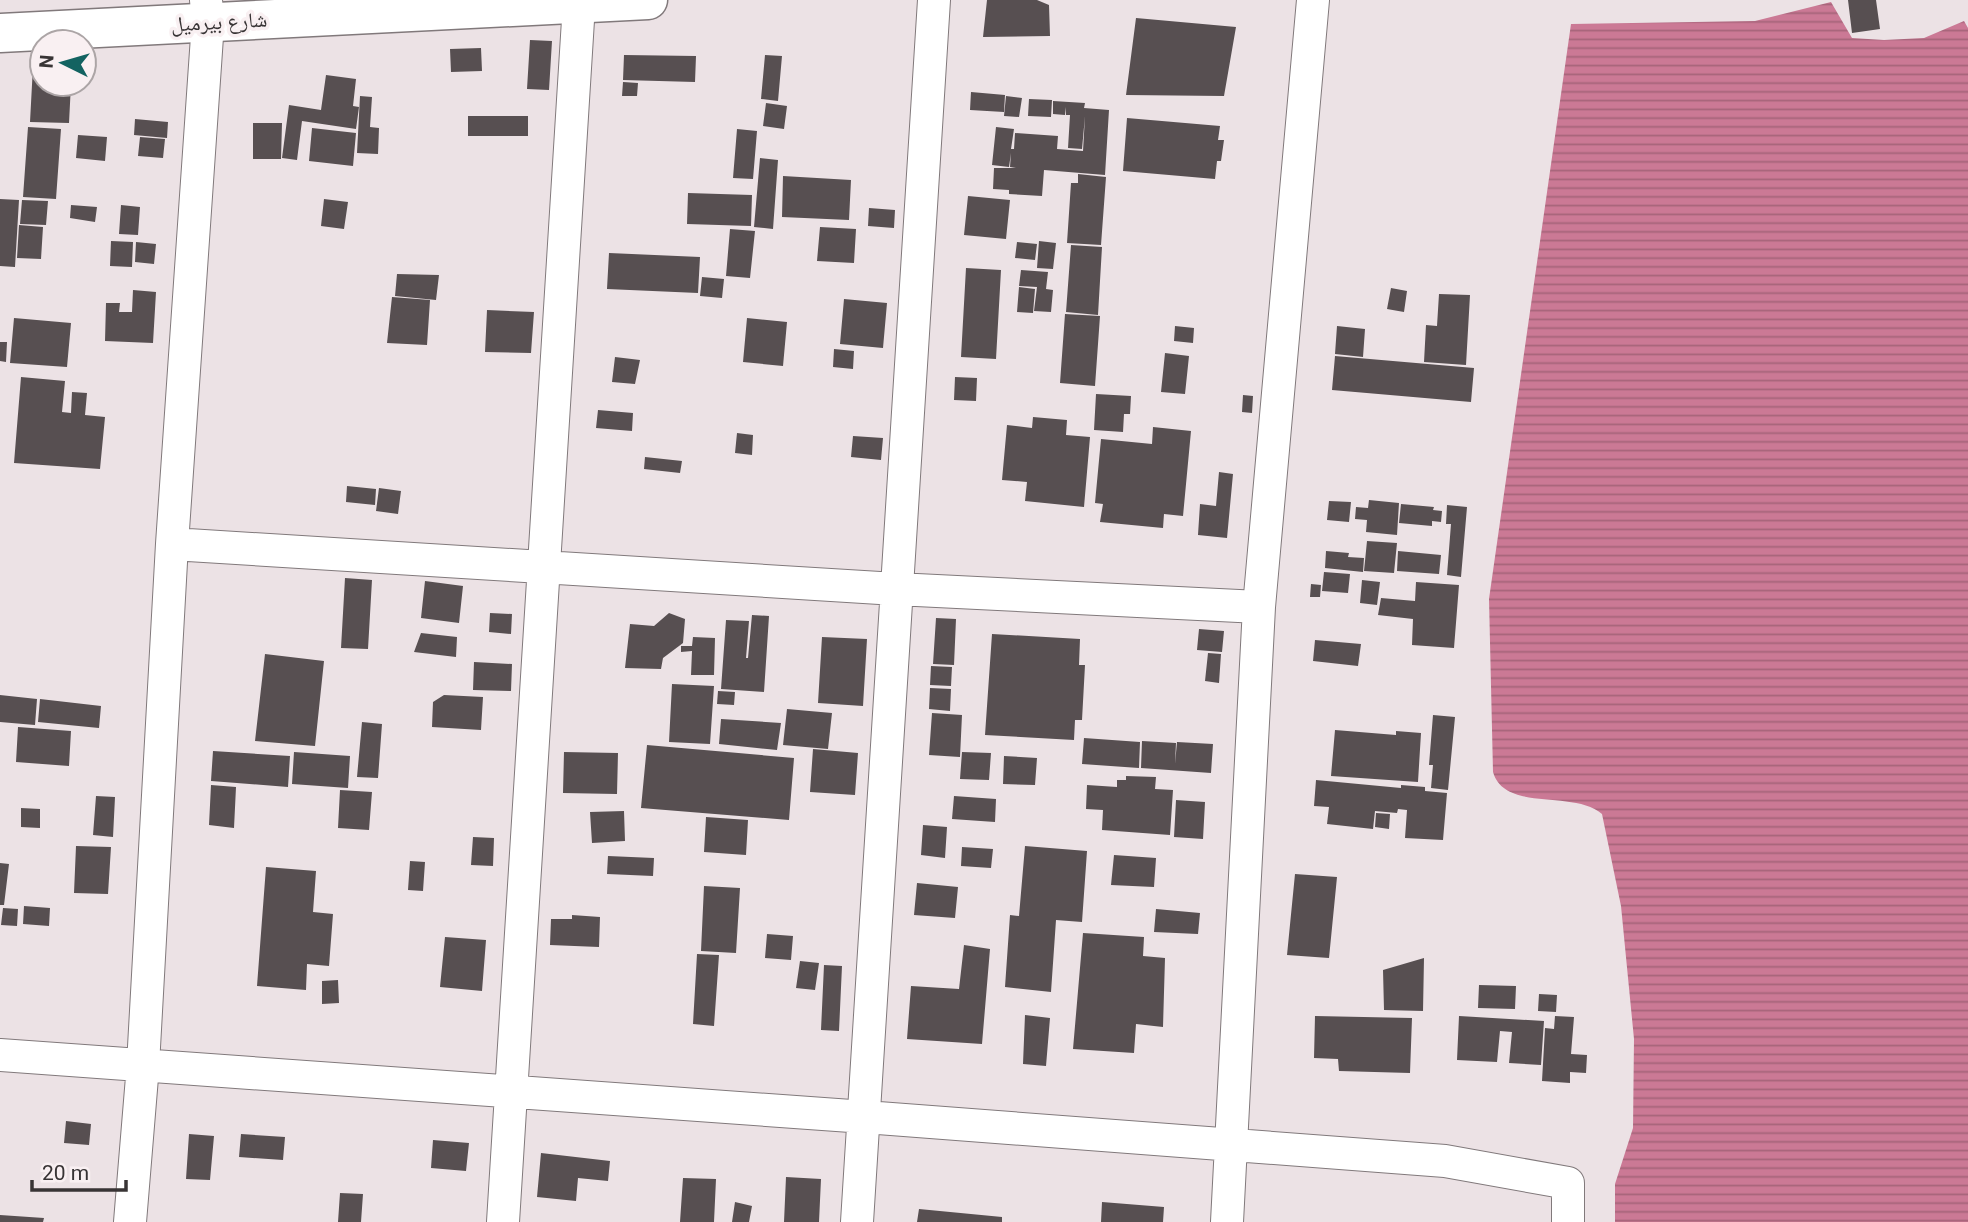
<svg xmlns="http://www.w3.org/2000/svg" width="1968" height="1222" viewBox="0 0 1968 1222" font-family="Roboto,'Noto Naskh Arabic',sans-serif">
<defs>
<pattern id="water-rules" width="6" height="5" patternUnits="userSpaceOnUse" patternTransform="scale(1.75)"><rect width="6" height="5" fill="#cb7995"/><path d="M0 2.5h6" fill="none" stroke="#a6647a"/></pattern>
</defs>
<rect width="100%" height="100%" fill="#ece2e5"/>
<path fill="url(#water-rules)" d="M 1831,2 L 1852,38 L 1884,40 L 1924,38 L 1964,21 L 1968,28 L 1968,1222 L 1615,1222 L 1615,1184 L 1633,1128 L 1634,1039 L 1621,906 L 1602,814 C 1574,789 1505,813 1493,772 L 1489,599 L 1571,24 L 1755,21 Z"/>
<path fill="#574f51" d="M 987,0 L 1037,0 L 1049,5 L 1050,36 L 983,37 Z
M 1848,0 L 1876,0 L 1880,29 L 1852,33 Z
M 1136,18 L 1236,27 L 1224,96 L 1126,95 Z
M 530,40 L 552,41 L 549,90 L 527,89 Z
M 481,48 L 482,71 L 451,72 L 450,49 Z
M 624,55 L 696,56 L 695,82 L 623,80 Z
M 765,55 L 782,56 L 778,101 L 761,99 Z
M 33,66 L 42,66 L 42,84 L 71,84 L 69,123 L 30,122 Z
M 326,75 L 356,79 L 353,106 L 359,107 L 356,129 L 302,121 L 297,160 L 282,158 L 289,105 L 321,110 Z
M 623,82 L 638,83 L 637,96 L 622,96 Z
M 971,92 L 1005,95 L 1004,112 L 970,110 Z
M 360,96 L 372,97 L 370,127 L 379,128 L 378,154 L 357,153 Z
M 1006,96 L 1022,98 L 1019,117 L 1004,116 Z
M 1029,99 L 1052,100 L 1051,117 L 1028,116 Z
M 1053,101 L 1085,103 L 1084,108 L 1109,110 L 1105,175 L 1044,170 L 1042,196 L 1009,194 L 1009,190 L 993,189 L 994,168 L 1016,168 L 1010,167 L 1011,153 L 1009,167 L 992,165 L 996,127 L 1014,129 L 1011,149 L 1014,149 L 1015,133 L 1058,136 L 1057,149 L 1083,151 L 1085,116 L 1082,149 L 1068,148 L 1070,115 L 1066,115 L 1066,107 L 1065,115 L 1053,114 Z
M 766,103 L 787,106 L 784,129 L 763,126 Z
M 468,116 L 528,116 L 528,136 L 468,136 Z
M 1127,118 L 1220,126 L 1218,140 L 1224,140 L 1221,161 L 1217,161 L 1215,179 L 1123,171 Z
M 135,119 L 168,122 L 167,138 L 134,135 Z
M 253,123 L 282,123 L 281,159 L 253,159 Z
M 28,127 L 61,129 L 56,199 L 23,197 Z
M 312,128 L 356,133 L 353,166 L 309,161 Z
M 737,129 L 757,131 L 753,179 L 733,178 Z
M 78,135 L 107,137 L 105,161 L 76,158 Z
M 140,137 L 165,139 L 163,158 L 138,156 Z
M 760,158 L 778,160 L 773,229 L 754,227 Z
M 1078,174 L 1106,177 L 1101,245 L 1067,243 L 1071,183 L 1078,183 Z
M 783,176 L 851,180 L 849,220 L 782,217 Z
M 688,193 L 752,195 L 751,226 L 687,224 Z
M 968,196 L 1010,200 L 1006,239 L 964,235 Z
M 0,199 L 19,200 L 15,267 L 0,266 Z
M 324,199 L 348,202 L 344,229 L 321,226 Z
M 22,200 L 48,201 L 46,225 L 20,224 Z
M 71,205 L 97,207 L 95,222 L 70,218 Z
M 121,205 L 140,207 L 138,235 L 119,234 Z
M 869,208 L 895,210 L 894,228 L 868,226 Z
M 19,225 L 43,227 L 41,259 L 17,258 Z
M 820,227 L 856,229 L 854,263 L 817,261 Z
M 730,229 L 755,231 L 750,278 L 726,276 Z
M 111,241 L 133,242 L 132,267 L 110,266 Z
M 1039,241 L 1056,243 L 1053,269 L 1037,268 Z
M 136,242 L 156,244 L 154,264 L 135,262 Z
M 1017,242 L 1037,244 L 1035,260 L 1015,258 Z
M 1071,245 L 1102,247 L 1098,315 L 1066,312 Z
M 609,253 L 700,257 L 698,293 L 607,289 Z
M 966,268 L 1001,270 L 996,359 L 961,357 Z
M 1021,270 L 1048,272 L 1046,289 L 1053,290 L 1051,312 L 1034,311 L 1037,287 L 1019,286 Z
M 397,274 L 439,275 L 436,300 L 395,296 Z
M 702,277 L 724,279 L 722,298 L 700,296 Z
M 1019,287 L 1035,289 L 1033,313 L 1017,312 Z
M 1391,288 L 1407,291 L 1404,312 L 1387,309 Z
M 133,290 L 156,292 L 153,343 L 105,341 L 106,303 L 120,303 L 119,312 L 132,312 Z
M 1439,294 L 1470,295 L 1466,365 L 1424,362 L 1426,325 L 1437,326 Z
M 392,297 L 430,300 L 427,345 L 387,343 Z
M 844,299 L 887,303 L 883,348 L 840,344 Z
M 487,310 L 534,312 L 531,353 L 485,352 Z
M 1065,314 L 1100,316 L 1095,386 L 1060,383 Z
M 14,318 L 71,323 L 67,367 L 10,363 Z
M 747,318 L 787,322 L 783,366 L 743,362 Z
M 1175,326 L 1194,328 L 1193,343 L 1174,341 Z
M 1337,326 L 1365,329 L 1363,357 L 1335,354 Z
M 0,342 L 7,342 L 6,362 L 0,361 Z
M 834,349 L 854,351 L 853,369 L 833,367 Z
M 1165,353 L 1189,356 L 1185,394 L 1161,392 Z
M 1335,356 L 1474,368 L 1471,402 L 1332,390 Z
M 615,357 L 640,360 L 635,384 L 612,382 Z
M 21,377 L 65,381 L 62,412 L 71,413 L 72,392 L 87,393 L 85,415 L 105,417 L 100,469 L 14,463 Z
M 955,377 L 977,378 L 976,401 L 954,400 Z
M 1096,394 L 1131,396 L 1130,414 L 1124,414 L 1123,432 L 1094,430 Z
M 1243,395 L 1253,396 L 1252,413 L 1242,412 Z
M 598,410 L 633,413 L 632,431 L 596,428 Z
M 1033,417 L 1067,420 L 1066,435 L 1090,437 L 1084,507 L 1025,501 L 1027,482 L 1002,480 L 1007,425 L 1032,428 Z
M 1153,427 L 1191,431 L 1183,516 L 1164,514 L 1163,528 L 1100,522 L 1103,504 L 1095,503 L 1101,439 L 1152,444 Z
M 737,433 L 753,435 L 752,455 L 735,453 Z
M 853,436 L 883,438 L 881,460 L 851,457 Z
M 645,457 L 682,461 L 680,473 L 644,469 Z
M 1219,472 L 1233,474 L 1227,538 L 1198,535 L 1200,504 L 1216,506 Z
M 347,486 L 376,489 L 375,505 L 346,502 Z
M 379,488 L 401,491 L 398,514 L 376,511 Z
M 1369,500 L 1399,503 L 1397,535 L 1366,532 L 1367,520 L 1355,519 L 1356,507 L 1368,508 Z
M 1329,501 L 1351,502 L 1349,522 L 1327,520 Z
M 1401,504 L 1434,507 L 1433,510 L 1442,511 L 1441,522 L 1432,521 L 1432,526 L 1399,523 Z
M 1447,505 L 1467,507 L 1461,577 L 1447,575 L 1451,524 L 1446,524 Z
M 1367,541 L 1397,543 L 1394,573 L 1364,571 Z
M 1326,551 L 1349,553 L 1348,557 L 1364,558 L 1363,572 L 1325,568 Z
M 1398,551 L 1441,555 L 1439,574 L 1397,571 Z
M 1324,572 L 1350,574 L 1348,593 L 1322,591 Z
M 345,578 L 372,580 L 368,649 L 341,648 Z
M 1362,580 L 1380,582 L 1377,605 L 1360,603 Z
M 425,581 L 463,586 L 459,623 L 421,618 Z
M 1416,582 L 1459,585 L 1454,648 L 1412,645 L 1413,619 L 1378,615 L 1381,598 L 1415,601 Z
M 1311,584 L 1321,585 L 1320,597 L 1310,597 Z
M 490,613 L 512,614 L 511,634 L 489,632 Z
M 669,613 L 685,619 L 683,643 L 663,658 L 661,669 L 625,668 L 630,624 L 654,626 Z
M 752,615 L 769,616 L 764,692 L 721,689 L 726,620 L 749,621 L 746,658 L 748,658 Z
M 936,618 L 956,619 L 954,665 L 933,664 Z
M 1199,629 L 1224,631 L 1222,652 L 1197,650 Z
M 421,633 L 457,637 L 456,657 L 414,652 Z
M 992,634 L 1080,639 L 1079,665 L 1085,665 L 1082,720 L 1075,720 L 1074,740 L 985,735 Z
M 693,637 L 715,638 L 714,675 L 691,675 L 692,651 L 681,652 L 681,646 L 692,646 Z
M 822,637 L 867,639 L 863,706 L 818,703 Z
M 1315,640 L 1361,644 L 1358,666 L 1313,661 Z
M 1208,653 L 1221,654 L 1219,683 L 1205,681 Z
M 265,654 L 324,661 L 315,746 L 255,741 Z
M 474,662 L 512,664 L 511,691 L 473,690 Z
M 931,666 L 952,667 L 951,686 L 930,685 Z
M 672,684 L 714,686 L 710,744 L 669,742 Z
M 930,688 L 951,689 L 950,711 L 929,709 Z
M 718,691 L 735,692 L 734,705 L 717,704 Z
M 0,695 L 37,699 L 35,725 L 0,722 Z
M 444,695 L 483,697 L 481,730 L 432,727 L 433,702 Z
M 40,699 L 101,706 L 99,728 L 38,722 Z
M 787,709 L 832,713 L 828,749 L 783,745 Z
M 932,713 L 962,715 L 960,757 L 929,755 Z
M 1433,715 L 1455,717 L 1448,790 L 1431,788 L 1433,765 L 1429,765 Z
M 721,719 L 781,723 L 777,750 L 719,744 Z
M 362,722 L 382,724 L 378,778 L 357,777 Z
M 18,727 L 71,731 L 69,766 L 16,762 Z
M 1335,730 L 1396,735 L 1396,731 L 1421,733 L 1418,782 L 1331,776 Z
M 1084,738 L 1140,742 L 1139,768 L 1082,764 Z
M 1142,741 L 1176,743 L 1175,764 L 1177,742 L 1213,744 L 1211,773 L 1141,768 Z
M 647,745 L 794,758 L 789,820 L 641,808 Z
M 813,749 L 858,753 L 855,795 L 810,792 Z
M 213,751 L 290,756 L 288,787 L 211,781 Z
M 294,752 L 350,756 L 348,788 L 292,784 Z
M 564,752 L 618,753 L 617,794 L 563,793 Z
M 962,752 L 991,753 L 989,780 L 960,779 Z
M 1004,756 L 1037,758 L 1035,785 L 1003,784 Z
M 1126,776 L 1156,777 L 1155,789 L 1173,790 L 1170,835 L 1102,830 L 1103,810 L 1086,809 L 1087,785 L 1117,787 L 1117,780 L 1126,780 Z
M 1316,780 L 1401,788 L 1401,785 L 1425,787 L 1425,791 L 1447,793 L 1443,840 L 1405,838 L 1407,810 L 1398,809 L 1397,813 L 1375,811 L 1373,829 L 1327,824 L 1329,807 L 1314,806 Z
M 211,785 L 236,787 L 234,828 L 209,825 Z
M 340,790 L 372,792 L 369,830 L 338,828 Z
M 96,796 L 115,797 L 113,837 L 93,835 Z
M 954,796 L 996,799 L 995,822 L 952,819 Z
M 1176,800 L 1205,802 L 1203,839 L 1174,837 Z
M 21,808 L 40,809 L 40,828 L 21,827 Z
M 624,811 L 625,841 L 592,843 L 590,812 Z
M 1376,813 L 1390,814 L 1389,829 L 1375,827 Z
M 706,817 L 748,820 L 746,855 L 704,852 Z
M 923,825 L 947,827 L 945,858 L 921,855 Z
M 473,837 L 494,838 L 493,866 L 471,865 Z
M 76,846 L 111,847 L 108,894 L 74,893 Z
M 1025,846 L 1087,851 L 1082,922 L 1056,920 L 1051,992 L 1005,987 L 1010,915 L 1019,916 Z
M 962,847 L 993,849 L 991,868 L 961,866 Z
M 1114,855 L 1156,858 L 1154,887 L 1111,885 Z
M 608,856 L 654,858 L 653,876 L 607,874 Z
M 410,861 L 425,862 L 423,891 L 408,890 Z
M 0,863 L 9,864 L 4,905 L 0,905 Z
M 266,867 L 316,871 L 313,912 L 333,914 L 329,966 L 307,964 L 306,990 L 257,986 Z
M 1295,874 L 1337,877 L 1329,958 L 1287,955 Z
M 917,883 L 958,887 L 955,918 L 914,915 Z
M 704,886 L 740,888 L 736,953 L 701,951 Z
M 24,906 L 50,908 L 49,926 L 23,924 Z
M 3,908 L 18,909 L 17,926 L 1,925 Z
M 1156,909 L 1200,913 L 1198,934 L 1154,932 Z
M 572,915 L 600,917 L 599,947 L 550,945 L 551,919 L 572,919 Z
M 1083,933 L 1144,937 L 1143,956 L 1165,958 L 1163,1027 L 1136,1024 L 1134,1053 L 1073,1049 Z
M 767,934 L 793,936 L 791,960 L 765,958 Z
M 445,937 L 486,940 L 482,991 L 440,987 Z
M 964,945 L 990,949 L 982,1044 L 907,1039 L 911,986 L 959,989 Z
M 697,954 L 719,955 L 714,1026 L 693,1024 Z
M 1424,958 L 1423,1011 L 1384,1010 L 1383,970 Z
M 800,961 L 819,963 L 815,990 L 796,988 Z
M 824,965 L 842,966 L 839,1031 L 821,1030 Z
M 338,980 L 339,1003 L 322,1004 L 322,981 Z
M 1479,985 L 1516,986 L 1515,1009 L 1478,1008 Z
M 1539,994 L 1557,995 L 1556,1012 L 1538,1011 Z
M 1025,1015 L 1050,1018 L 1046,1066 L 1023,1064 Z
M 1315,1016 L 1412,1018 L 1410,1073 L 1339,1071 L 1338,1059 L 1314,1058 Z
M 1459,1016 L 1544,1021 L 1541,1065 L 1509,1063 L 1512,1032 L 1500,1031 L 1497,1062 L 1457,1060 Z
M 1555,1016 L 1574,1017 L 1571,1054 L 1587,1055 L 1586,1073 L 1570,1072 L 1570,1083 L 1542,1081 L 1545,1028 L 1554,1029 Z
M 66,1121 L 91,1124 L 89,1145 L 64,1143 Z
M 189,1134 L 214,1136 L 210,1180 L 186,1179 Z
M 241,1134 L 285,1137 L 283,1160 L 239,1157 Z
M 433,1140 L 469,1143 L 466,1171 L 431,1168 Z
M 541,1153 L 610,1161 L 608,1181 L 578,1178 L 576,1201 L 537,1197 Z
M 786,1177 L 821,1179 L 819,1222 L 784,1222 Z
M 683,1178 L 716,1179 L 714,1222 L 680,1222 Z
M 340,1193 L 363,1194 L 361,1222 L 338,1222 Z
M 735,1202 L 752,1206 L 749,1222 L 732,1222 Z
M 1102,1202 L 1164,1207 L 1163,1222 L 1101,1222 Z
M 919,1209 L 1002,1217 L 1002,1222 L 917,1222 Z
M 0,1215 L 44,1218 L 43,1222 L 0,1222 Z"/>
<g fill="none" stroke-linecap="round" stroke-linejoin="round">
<defs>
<path id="street" d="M 172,544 L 896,589 L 1259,607
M 0,1055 L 865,1117 L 1445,1161 L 1568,1183 L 1568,1222
M 130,1222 L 143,1065 L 172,544 L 208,22 L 206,0
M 503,1222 L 579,4
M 857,1222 L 934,0
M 1227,1222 L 1259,607 L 1313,0"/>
<path id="secondary" d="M 0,33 L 648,0"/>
</defs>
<use href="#street" stroke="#81797b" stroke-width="34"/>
<use href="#secondary" stroke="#81797b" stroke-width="41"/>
<use href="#street" stroke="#fff" stroke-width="32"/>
<use href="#secondary" stroke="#fff" stroke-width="38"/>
</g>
<g text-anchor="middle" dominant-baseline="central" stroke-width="7" stroke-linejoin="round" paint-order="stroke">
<g font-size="21" fill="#383435" stroke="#f9f0f2">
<text transform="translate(219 22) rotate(-3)">شارع بيرميل</text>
</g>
</g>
<g transform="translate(63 63) rotate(275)"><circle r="33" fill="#f9f0f2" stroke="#aca5a6" stroke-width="2"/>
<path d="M0-5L12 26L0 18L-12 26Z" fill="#136361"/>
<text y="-10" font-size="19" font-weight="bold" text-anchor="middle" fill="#383435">N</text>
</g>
<path d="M32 1180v10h94v-10" fill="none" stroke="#383435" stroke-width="3.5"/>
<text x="42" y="1180" font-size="21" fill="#383435" stroke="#f9f0f2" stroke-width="5" paint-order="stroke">20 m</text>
</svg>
